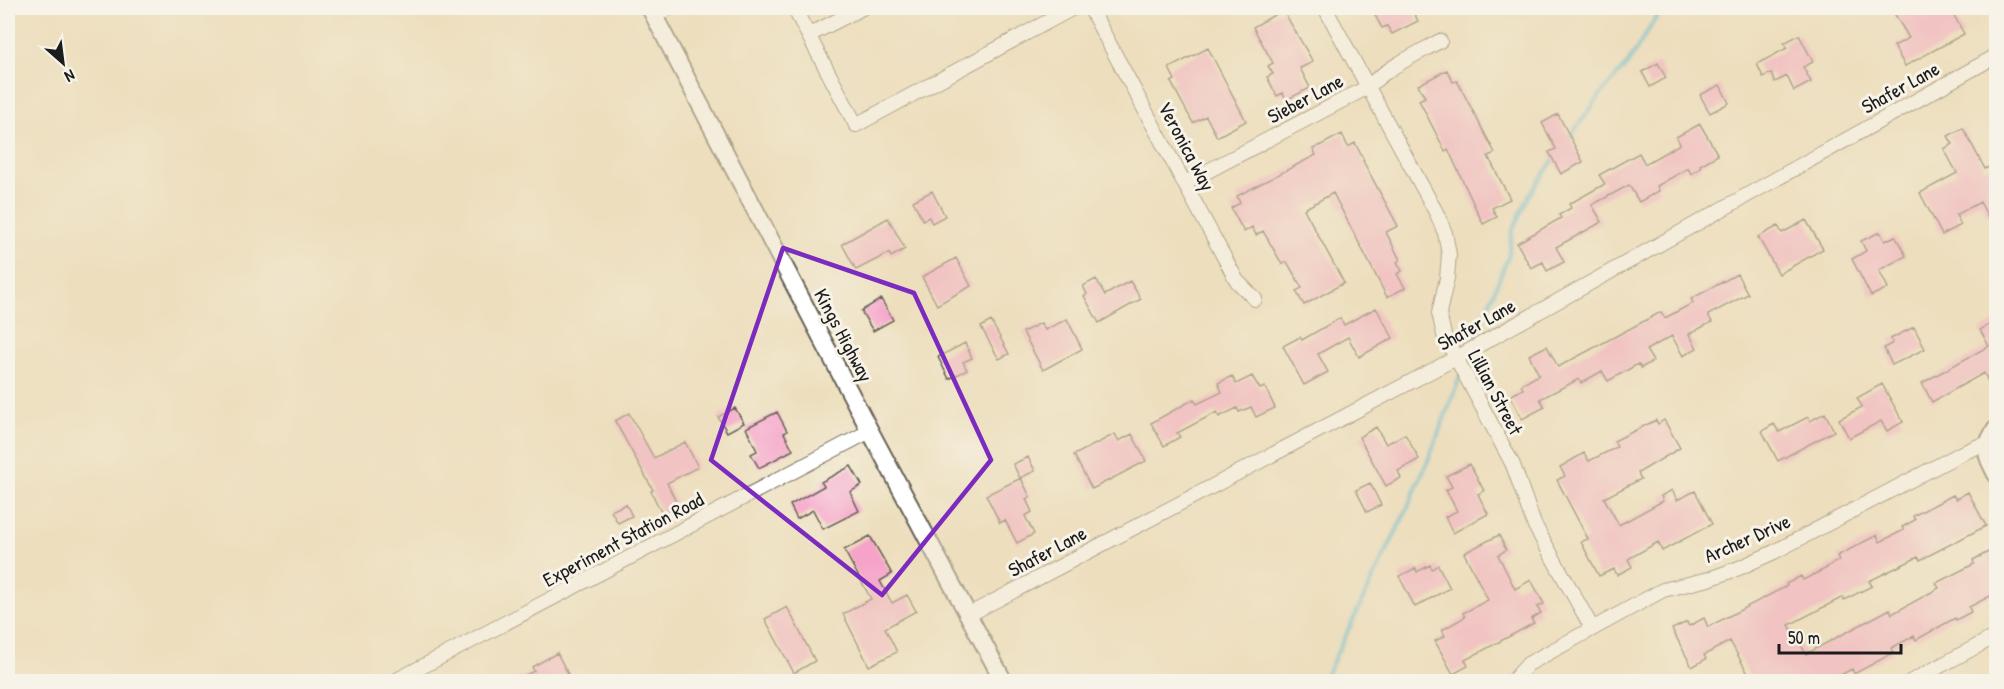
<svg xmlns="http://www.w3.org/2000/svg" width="2004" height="689" viewBox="0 0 2004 689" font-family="'Patrick Hand',sans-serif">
<rect width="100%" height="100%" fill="#f7f3e8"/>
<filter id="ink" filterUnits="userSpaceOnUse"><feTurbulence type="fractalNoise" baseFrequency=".0167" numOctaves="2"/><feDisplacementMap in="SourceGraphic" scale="12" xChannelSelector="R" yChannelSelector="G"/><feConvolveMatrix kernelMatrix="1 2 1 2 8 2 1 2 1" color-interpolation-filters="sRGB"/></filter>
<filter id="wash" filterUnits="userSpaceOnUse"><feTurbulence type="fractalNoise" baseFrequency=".008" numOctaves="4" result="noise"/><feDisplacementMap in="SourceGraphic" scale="24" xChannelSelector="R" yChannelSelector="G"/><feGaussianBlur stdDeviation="1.35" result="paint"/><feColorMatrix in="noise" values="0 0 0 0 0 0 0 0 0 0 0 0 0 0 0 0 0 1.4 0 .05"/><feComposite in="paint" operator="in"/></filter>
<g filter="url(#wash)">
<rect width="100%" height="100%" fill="#eddfbd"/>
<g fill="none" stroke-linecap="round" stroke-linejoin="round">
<path stroke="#59b8d7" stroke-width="4.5" d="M 1566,142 L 1601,94 L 1628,63 L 1662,8
M 1473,344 L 1508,257 L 1512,232 L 1529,195 L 1556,156
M 1323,682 L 1407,509 L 1429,458 L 1461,374"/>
</g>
<g id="blocks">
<path fill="#f6a3c9" d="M 1371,8 L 1411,8 L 1418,21 L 1392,34 L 1387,26 L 1382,28 Z
M 1891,8 L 1950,8 L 1964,34 L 1905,66 L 1894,46 L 1909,38 Z
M 1283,10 L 1313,62 L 1300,68 L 1310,88 L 1286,100 L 1283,93 L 1277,96 L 1267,77 L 1273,74 L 1268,66 L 1273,63 L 1253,27 Z
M 1799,35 L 1813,62 L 1803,67 L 1811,82 L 1794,91 L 1787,76 L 1775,82 L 1771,73 L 1763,77 L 1757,64 L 1787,48 L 1784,43 Z
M 1208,48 L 1246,121 L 1217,137 L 1206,116 L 1193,123 L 1171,82 L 1175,80 L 1169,68 Z
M 1658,63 L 1666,78 L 1650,87 L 1642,72 Z
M 1447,70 L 1453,82 L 1457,81 L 1495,153 L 1488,156 L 1510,199 L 1492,208 L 1497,217 L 1483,224 L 1448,149 L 1445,151 L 1419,100 L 1425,97 L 1418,85 Z
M 1720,85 L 1729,103 L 1710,113 L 1700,95 Z
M 1558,114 L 1583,162 L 1561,174 L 1549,152 L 1556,149 L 1542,123 Z
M 1700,124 L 1718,155 L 1700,165 L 1701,168 L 1691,174 L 1688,168 L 1657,186 L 1659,191 L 1639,202 L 1629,185 L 1592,205 L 1602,222 L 1556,247 L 1564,262 L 1547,271 L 1543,262 L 1531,268 L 1517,243 L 1561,218 L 1559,215 L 1571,208 L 1569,204 L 1605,184 L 1599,175 L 1639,153 L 1645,164 L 1680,144 L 1676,137 Z
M 1963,128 L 1985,169 L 1996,163 L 1996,212 L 1988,217 L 1980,202 L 1956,215 L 1961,225 L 1942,235 L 1920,193 L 1957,173 L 1944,149 L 1953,144 L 1948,136 Z
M 1342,134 L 1348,147 L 1355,143 L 1364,160 L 1363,161 L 1398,226 L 1386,232 L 1400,260 L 1397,262 L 1402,271 L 1397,274 L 1405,288 L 1387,297 L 1333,193 L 1304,209 L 1344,283 L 1304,305 L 1296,291 L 1302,288 L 1287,262 L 1282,264 L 1263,231 L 1256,235 L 1252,227 L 1244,232 L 1231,208 L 1240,203 L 1237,196 L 1316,155 L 1313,149 Z
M 932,191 L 945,216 L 932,223 L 929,217 L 923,220 L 913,201 Z
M 888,218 L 905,249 L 891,257 L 889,253 L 856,270 L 842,244 Z
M 1806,220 L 1823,249 L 1779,274 L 1758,237 L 1778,226 L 1782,233 Z
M 1880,232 L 1885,241 L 1895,236 L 1906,256 L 1879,270 L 1888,288 L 1871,296 L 1852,259 L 1866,251 L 1861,241 Z
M 956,258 L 971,286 L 937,305 L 922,277 Z
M 1737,274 L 1748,294 L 1708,315 L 1712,322 L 1689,334 L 1697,348 L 1683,356 L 1672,336 L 1646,350 L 1653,361 L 1641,368 L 1638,364 L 1608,381 L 1602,371 L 1581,383 L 1579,379 L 1540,399 L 1545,407 L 1522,419 L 1510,396 L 1523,389 L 1521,385 L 1539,375 L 1529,355 L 1547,346 L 1558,367 L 1661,312 L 1665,318 L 1693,303 L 1691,299 Z
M 1096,279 L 1105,295 L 1130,281 L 1141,299 L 1099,323 L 1084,296 L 1087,294 L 1083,286 Z
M 881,299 L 893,320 L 873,331 L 861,311 Z
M 1376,308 L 1393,338 L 1359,357 L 1348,337 L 1318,354 L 1328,372 L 1304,385 L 1283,346 L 1300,337 L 1302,340 L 1340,318 L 1344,325 Z
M 1067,319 L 1082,349 L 1043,370 L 1023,332 L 1041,323 L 1045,330 Z
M 991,321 L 1009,354 L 999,359 L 981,327 Z
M 1996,321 L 1996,398 L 1984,373 L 1932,402 L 1922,383 L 1989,346 L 1980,330 Z
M 1914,327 L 1925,349 L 1892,365 L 1884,348 L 1893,343 L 1890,339 Z
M 965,343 L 972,358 L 963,362 L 967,370 L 949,379 L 938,357 Z
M 1232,376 L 1236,384 L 1252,376 L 1260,389 L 1265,387 L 1275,408 L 1256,417 L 1251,407 L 1239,412 L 1237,408 L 1219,417 L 1217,412 L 1177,433 L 1180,437 L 1164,446 L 1151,423 L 1194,399 L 1197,404 L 1222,392 L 1218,383 Z
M 1882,384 L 1903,422 L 1887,431 L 1881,421 L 1849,438 L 1839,419 L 1862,407 L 1857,398 Z
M 735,408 L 744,423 L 727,432 L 718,417 Z
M 777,412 L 787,431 L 784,433 L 793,450 L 759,468 L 751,454 L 757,451 L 746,428 Z
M 629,413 L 654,458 L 685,442 L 698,467 L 667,483 L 678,506 L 662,514 L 651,491 L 653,490 L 615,421 Z
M 1825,413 L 1834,431 L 1778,461 L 1762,431 L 1774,424 L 1779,432 L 1808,417 L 1810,421 Z
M 1656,420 L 1658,424 L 1664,420 L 1680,448 L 1638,473 L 1641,479 L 1604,498 L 1619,525 L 1663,501 L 1661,496 L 1672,490 L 1677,500 L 1695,491 L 1712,524 L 1662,551 L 1658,542 L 1628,559 L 1632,567 L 1617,575 L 1614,569 L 1599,576 L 1581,542 L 1588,539 L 1557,480 L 1565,476 L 1560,467 L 1584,453 L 1589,461 L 1617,447 L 1614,441 Z
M 1376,427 L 1386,444 L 1405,434 L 1419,459 L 1398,471 L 1401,478 L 1386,486 L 1359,437 Z
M 1115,434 L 1119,441 L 1132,434 L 1146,461 L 1092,489 L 1074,455 Z
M 1028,457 L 1035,471 L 1020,478 L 1013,464 Z
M 1470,464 L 1484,491 L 1478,494 L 1488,514 L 1453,533 L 1445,517 L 1457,511 L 1446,490 L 1452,487 L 1446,476 Z
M 851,466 L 862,485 L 850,492 L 859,511 L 823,529 L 813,510 L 797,519 L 790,505 L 824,486 L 821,482 Z
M 1021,478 L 1030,497 L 1026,499 L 1032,512 L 1025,516 L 1034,534 L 1017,543 L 1005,520 L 1000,523 L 986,495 Z
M 1370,483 L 1381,505 L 1367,512 L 1356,490 Z
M 1968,492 L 1986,526 L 1920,560 L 1918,557 L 1869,581 L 1872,586 L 1844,600 L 1843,597 L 1789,625 L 1806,654 L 1890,609 L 1892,614 L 1939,588 L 1936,583 L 1974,564 L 1973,560 L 1996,548 L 1996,593 L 1969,607 L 1971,612 L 1956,620 L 1955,618 L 1916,640 L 1914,636 L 1891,648 L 1893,653 L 1854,674 L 1852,669 L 1829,681 L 1752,681 L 1730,641 L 1704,655 L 1706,659 L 1692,667 L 1672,629 L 1687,622 L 1689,626 L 1704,618 L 1708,627 L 1787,586 L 1786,584 L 1801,576 L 1803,580 L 1827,568 L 1827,567 L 1839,560 L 1837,556 L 1877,535 L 1880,542 L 1904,530 L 1902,527 L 1915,520 L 1913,516 L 1953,495 L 1956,499 Z
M 626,504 L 632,516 L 618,523 L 611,511 Z
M 1499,535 L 1506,550 L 1498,555 L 1515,589 L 1531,580 L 1544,604 L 1537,607 L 1541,613 L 1531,619 L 1534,623 L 1465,660 L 1468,666 L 1453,674 L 1435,641 L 1445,636 L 1442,630 L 1465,617 L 1463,613 L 1488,600 L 1464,553 Z
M 870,536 L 892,574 L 880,581 L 892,603 L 907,595 L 916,611 L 885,628 L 897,652 L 869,666 L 843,614 L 871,599 L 844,550 Z
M 1430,565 L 1432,569 L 1438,565 L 1450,588 L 1415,607 L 1399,576 L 1416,568 L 1417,572 Z
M 787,607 L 815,661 L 794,673 L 765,619 Z
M 557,653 L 568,674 L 554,681 L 513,681 L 534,671 L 532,667 Z"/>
</g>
</g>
<g filter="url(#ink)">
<use href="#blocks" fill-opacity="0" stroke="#656054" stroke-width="1.5"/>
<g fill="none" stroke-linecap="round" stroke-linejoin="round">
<defs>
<path id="minor" d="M 794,8 L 856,125 L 1073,8
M 1090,8 L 1237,281 L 1255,299
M 1325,8 L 1437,214 L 1445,233 L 1449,254 L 1447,278 L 1439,313 L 1444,335 L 1513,465 L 1534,524 L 1592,628
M 654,16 L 669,8
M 809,35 L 862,8
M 1185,183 L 1368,87 C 1388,67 1415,55 1440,41
M 968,615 L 1456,358 L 1996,56
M 393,682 L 870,431
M 1512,682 L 1528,664 L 1663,590 L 1709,579 L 1739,568 L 1774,552 L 1962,453 L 1979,446 L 1986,445
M 1910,682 L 1996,636"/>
<path id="tertiary" d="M 650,8 L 870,431 L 1004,682
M 1996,429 C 1982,449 1986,454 1996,474"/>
</defs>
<use href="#minor" stroke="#656054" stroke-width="16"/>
<use href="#tertiary" stroke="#656054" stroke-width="20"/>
<use href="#minor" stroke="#fff" stroke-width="14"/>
<use href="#tertiary" stroke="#fff" stroke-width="16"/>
</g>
</g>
<path d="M0 0H2004V689H0ZM 783,248 L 914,293 L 991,460 L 882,595 L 711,460 Z" fill="#eddfbd" fill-opacity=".55" fill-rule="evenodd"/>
<path fill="none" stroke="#7b2cbf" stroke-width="4.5" stroke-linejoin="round" d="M 783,248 L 914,293 L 991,460 L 882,595 L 711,460 Z"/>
<g text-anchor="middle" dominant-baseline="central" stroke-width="6" stroke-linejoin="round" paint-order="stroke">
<g font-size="20" fill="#1c1c1c" stroke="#f7f3e8">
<text transform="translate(1900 87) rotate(-29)">Shafer Lane</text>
<text transform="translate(1305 98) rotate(-28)">Sieber Lane</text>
<text transform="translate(1187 146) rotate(62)">Veronica Way</text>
<text transform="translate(1476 324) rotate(-29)">Shafer Lane</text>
<text transform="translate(844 335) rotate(62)">Kings Highway</text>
<text transform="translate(1496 392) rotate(62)">Lillian Street</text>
<text transform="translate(1747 538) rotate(-24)">Archer Drive</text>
<text transform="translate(623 539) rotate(-28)">Experiment Station Road</text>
<text transform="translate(1047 551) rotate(-28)">Shafer Lane</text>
</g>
</g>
<rect width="2004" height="689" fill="none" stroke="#f7f3e8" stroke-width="30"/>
<g transform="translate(63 63) rotate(152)" stroke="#f7f3e8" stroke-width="4.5" paint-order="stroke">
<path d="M0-4.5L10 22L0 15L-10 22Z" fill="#1c1c1c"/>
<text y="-9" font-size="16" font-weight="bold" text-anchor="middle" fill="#1c1c1c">N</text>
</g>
<path d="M1779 644v9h122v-9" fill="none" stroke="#1c1c1c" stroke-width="3"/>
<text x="1788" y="644" font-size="18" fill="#1c1c1c" stroke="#f7f3e8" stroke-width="4.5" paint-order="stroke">50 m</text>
</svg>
